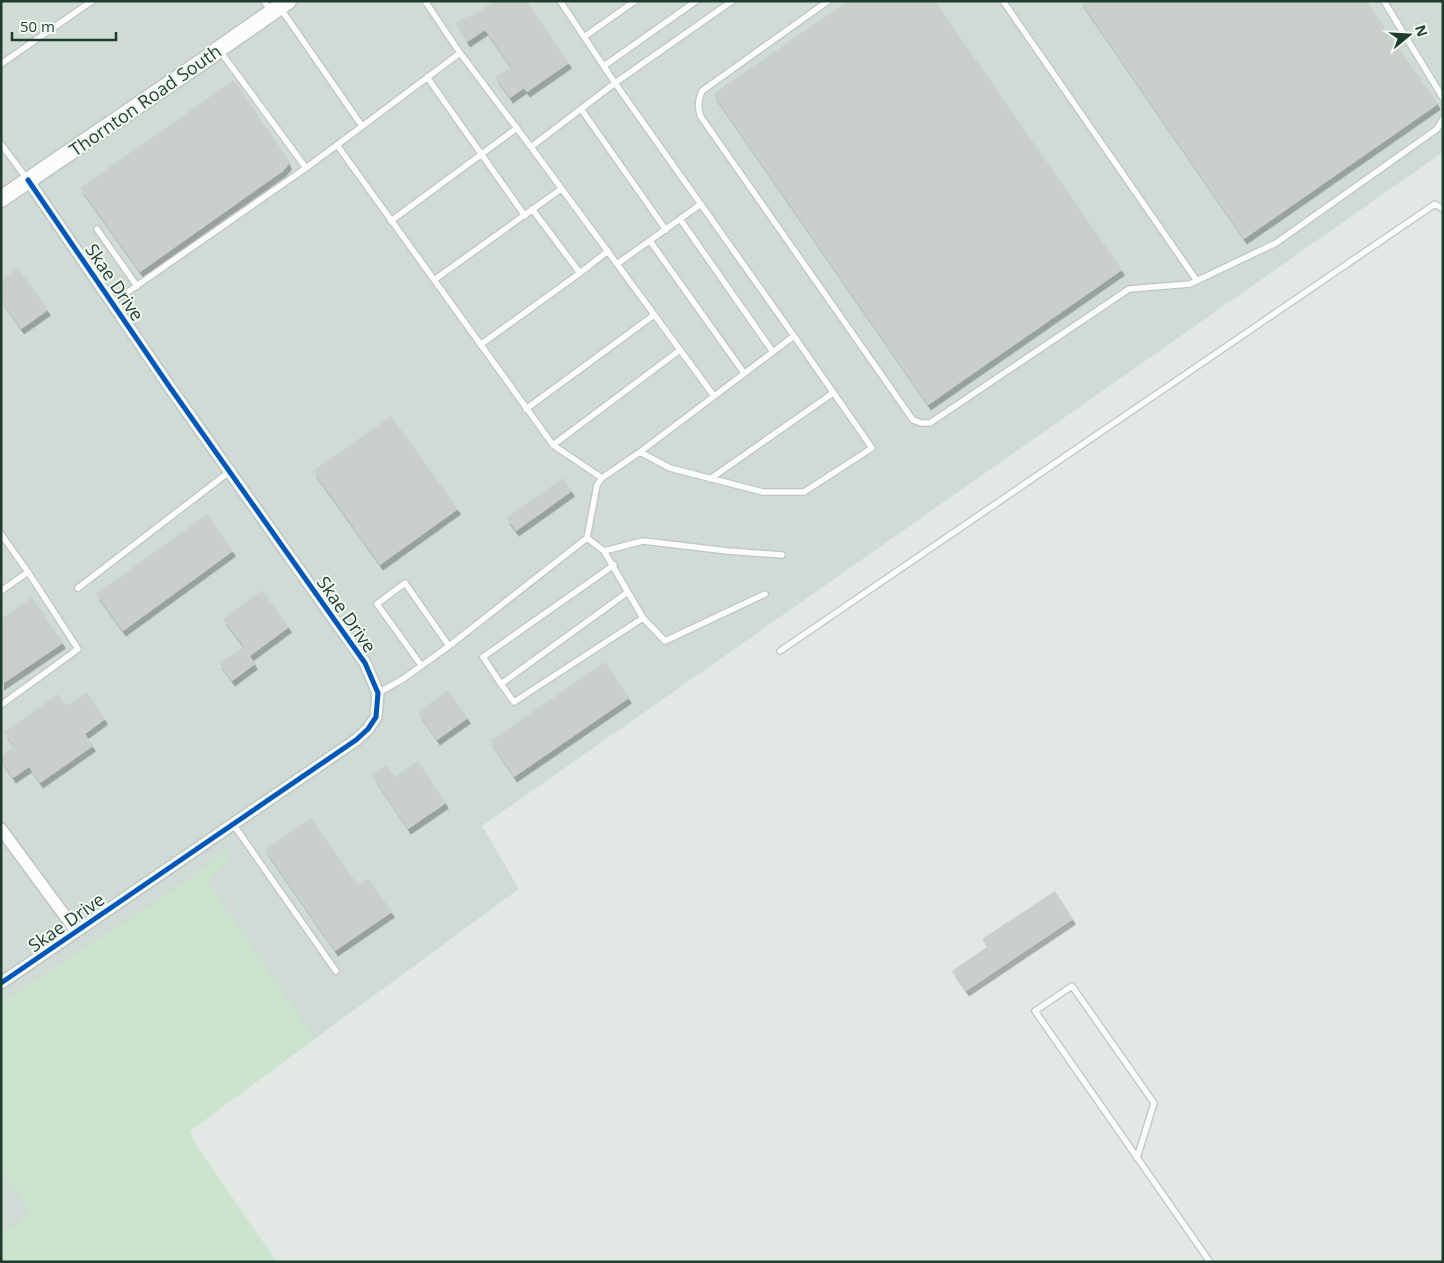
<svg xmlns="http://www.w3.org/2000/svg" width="1444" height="1263" viewBox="0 0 1444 1263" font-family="'Open Sans',sans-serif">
<defs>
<filter id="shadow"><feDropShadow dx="3" dy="5.5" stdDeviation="0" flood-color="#0004"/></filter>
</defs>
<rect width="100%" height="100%" fill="#e2e9e5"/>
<path fill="#cfdbd4" d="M 1,1 L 1443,1 L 1443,152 L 482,826 L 519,889 L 199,1124 L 4,1262 L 1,1262 Z"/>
<path fill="#cae4cd" d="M 228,850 L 228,860 L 207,881 L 314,1039 L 190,1131 L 197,1146 L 277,1262 L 1,1262 L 1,1235 L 20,1222 L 29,1210 L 1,1169 L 1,1003 L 158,901 Z"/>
<path fill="#c9d0cc" filter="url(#shadow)" d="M 494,1 L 526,1 L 569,63 L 527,92 L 524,88 L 510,98 L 495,77 L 511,67 L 485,30 L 467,42 L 456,23 L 470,15 L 471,17 Z
M 848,1 L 935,1 L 1122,270 L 928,405 L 713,94 Z
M 1080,1 L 1366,1 L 1438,104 L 1244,239 Z
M 234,80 L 285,155 L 289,164 L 283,171 L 140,272 L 80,188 Z
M 18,268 L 48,310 L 21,329 L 1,300 L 1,280 Z
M 391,416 L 458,509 L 380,565 L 313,471 Z
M 563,478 L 572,491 L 516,531 L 506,518 Z
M 207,514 L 233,551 L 123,631 L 96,594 Z
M 262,590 L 289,627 L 250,656 L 255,664 L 232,681 L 219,663 L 244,647 L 223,619 Z
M 32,597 L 63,643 L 1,685 L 1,619 Z
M 605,662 L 629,698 L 514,777 L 490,741 Z
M 448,690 L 468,718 L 437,740 L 418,712 Z
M 87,692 L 105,719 L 85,734 L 93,746 L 40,783 L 29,767 L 13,778 L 1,761 L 1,756 L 14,747 L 4,732 L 58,694 L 66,706 Z
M 418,761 L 446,803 L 408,829 L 372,775 L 387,765 L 395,777 Z
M 311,818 L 358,885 L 368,878 L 392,912 L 335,951 L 265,850 Z
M 1055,891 L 1073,919 L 966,991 L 952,971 L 987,947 L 982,939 Z"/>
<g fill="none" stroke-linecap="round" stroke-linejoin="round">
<defs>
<path id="lane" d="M 264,1 L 271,11
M 425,1 L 460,53 L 337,145 L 553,445 L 602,478
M 560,1 L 615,83 L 794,336 L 640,452 L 602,478 L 597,485 L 587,538
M 828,1 L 702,91 C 698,100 697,108 701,117 L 913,420 L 921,423 L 930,423 L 1129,289 L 1190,284 L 1276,243 L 1437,129 L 1443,119
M 1003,1 L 1197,281
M 1384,1 L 1443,98
M 281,9 L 362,126
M 584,37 L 635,1
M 220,51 L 306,168
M 460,53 L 531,147 L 615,83 L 732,1
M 1,64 L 92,1
M 604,66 L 696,1
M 427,77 L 525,216
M 581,109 L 666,230
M 1,144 L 27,179
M 531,147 L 714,396
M 532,209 L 580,273
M 680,219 L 773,352
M 391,221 L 517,128
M 97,229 L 137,286
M 650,241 L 744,373
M 617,264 L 701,204
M 434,280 L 561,189
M 112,303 L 306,168 L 337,145
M 480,345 L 580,273 L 608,251
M 526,409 L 654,315
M 553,445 L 680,350
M 640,452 L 670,468 L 763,492 L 804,492 L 872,448 L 794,336
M 710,479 L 833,393
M 1,534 L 28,572 L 1,591
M 604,551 L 643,541 L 728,551 L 782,555
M 614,565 L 483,657 L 501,684 L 628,592
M 78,588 L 229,472
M 449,646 L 587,538 L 604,551 L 643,618 L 665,641 L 765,594
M 780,651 L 1435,204 L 1443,209
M 501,684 L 514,702 L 643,618
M 378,693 L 403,679 L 449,646 L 405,583 L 377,604 L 421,665
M 1,705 L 78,649 L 28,572
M 233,824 L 336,971
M 1137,1158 L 1154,1103 L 1072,986 L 1035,1011 L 1210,1262"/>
<path id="street" d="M 1,829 L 76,931
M 1,983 L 356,740 L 368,729 L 376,717 L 378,693 L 365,663 L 169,386 L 28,180"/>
<path id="secondary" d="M 1,199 L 209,57 L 219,49 L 288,1"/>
</defs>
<use href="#lane" stroke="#bfc6c2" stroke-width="8"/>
<use href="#street" stroke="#bfc6c2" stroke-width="14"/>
<use href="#secondary" stroke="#bec6c2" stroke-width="19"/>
<use href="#lane" stroke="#fbfcfb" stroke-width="5.5"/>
<use href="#street" stroke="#fbfcfb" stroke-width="11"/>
<use href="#secondary" stroke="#fbfcfb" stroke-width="16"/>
<defs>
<path id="cycleway" d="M 1,983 L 356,740 L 368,729 L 376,717 L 378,693 L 365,663 L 169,386 L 28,180"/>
</defs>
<use href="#cycleway" stroke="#f0f8f2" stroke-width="8"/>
<use href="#cycleway" stroke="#0057b8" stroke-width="5"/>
</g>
<g text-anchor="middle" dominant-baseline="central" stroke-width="4" stroke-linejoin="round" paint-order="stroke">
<g font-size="18" fill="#1f3d2f" stroke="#f0f8f2">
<text transform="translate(145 100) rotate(-35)">Thornton Road South</text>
<text transform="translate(115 282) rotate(56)">Skae Drive</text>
<text transform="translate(347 614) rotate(55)">Skae Drive</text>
<text transform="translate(66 922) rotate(-35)">Skae Drive</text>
</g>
</g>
<rect width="1444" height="1263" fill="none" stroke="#1f3d2f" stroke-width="5"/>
<g transform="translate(1409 35) rotate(72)" stroke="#f0f8f2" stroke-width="4" paint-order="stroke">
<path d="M0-4L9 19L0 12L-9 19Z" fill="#1f3d2f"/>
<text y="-8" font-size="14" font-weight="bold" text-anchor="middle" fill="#1f3d2f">N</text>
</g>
<path d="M12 32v8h104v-8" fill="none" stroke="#1f3d2f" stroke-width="2.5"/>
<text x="20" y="32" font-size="15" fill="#1f3d2f" stroke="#f0f8f2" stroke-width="4" paint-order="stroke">50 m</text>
</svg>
